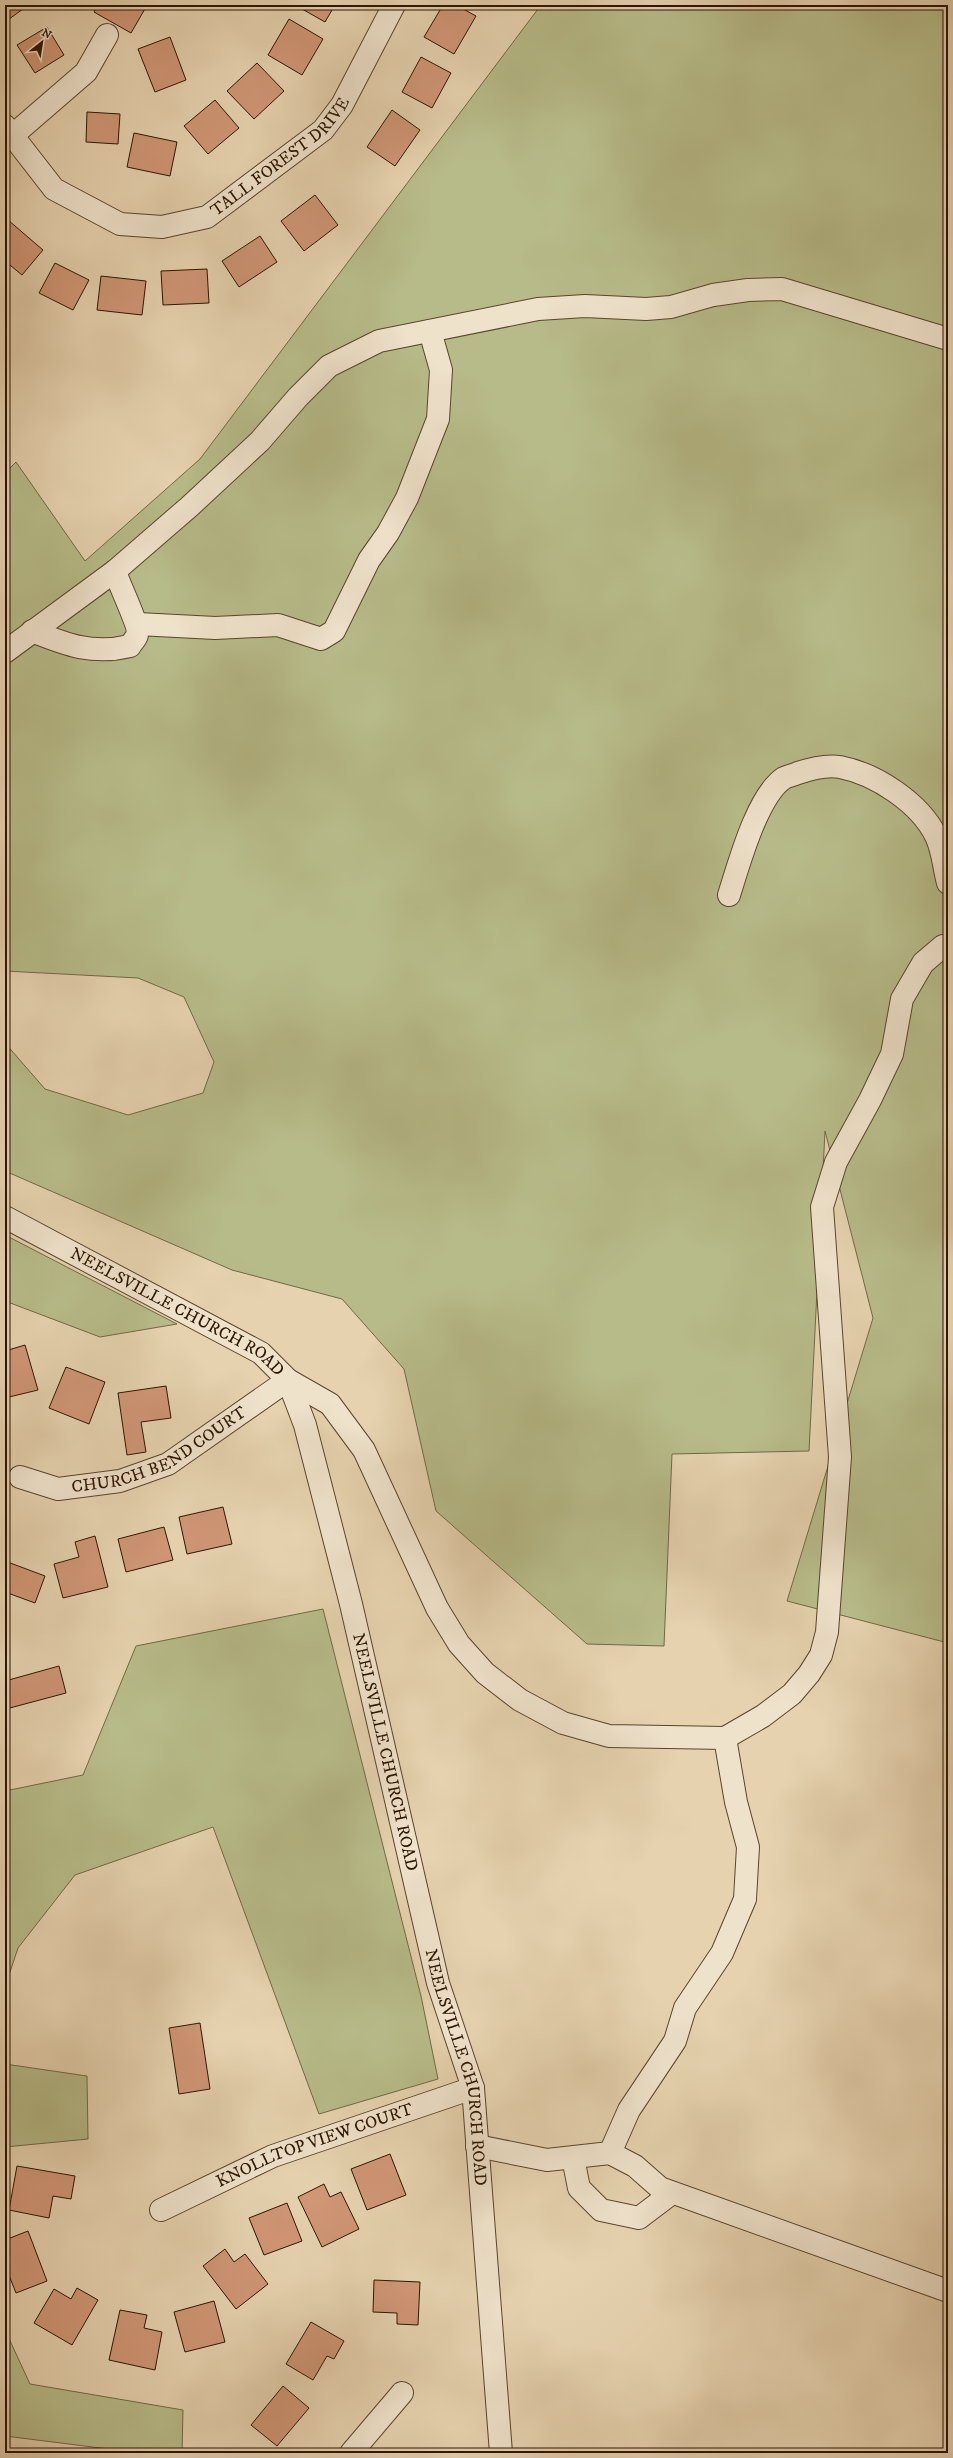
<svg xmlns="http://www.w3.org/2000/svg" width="953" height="2458" viewBox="0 0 953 2458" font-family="'IM FELL DW Pica',serif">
<rect width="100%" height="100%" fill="#e6d2af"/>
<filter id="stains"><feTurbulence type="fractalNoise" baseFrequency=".005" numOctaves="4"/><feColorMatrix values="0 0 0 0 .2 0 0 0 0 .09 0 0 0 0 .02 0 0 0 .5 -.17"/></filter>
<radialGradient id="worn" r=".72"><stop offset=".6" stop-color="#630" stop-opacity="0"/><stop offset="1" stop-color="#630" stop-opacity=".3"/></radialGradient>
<path fill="#b7bb89" stroke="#726845" d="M 541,5 L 948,5 L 948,1643 L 787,1601 L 873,1318 L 825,1131 L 809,1451 L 672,1454 L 664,1646 L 587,1644 L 436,1511 L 404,1369 L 342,1299 L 232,1270 L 5,1171 L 5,1043 L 45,1089 L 128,1115 L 203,1093 L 214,1062 L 184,997 L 138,978 L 5,971 L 5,473 L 16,462 L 85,561 L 200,459 Z
M 5,1235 L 177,1324 L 100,1337 L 5,1301 Z
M 323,1609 L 421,1996 L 438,2079 L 319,2114 L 213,1827 L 75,1875 L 18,1948 L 5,1987 L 5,1791 L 83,1775 L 136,1646 Z
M 5,2064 L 87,2076 L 88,2139 L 5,2147 Z
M 5,2330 L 30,2384 L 183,2410 L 182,2453 L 140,2453 L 5,2436 Z"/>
<path fill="#d09676" stroke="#2d1501" d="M 5,5 L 20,5 L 23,9 L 5,22 Z
M 98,5 L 143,5 L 146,7 L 131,33 L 94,12 Z
M 295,5 L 335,5 L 325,22 Z
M 443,5 L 456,5 L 476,16 L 454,54 L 424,37 Z
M 289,19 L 323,39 L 302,75 L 268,55 Z
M 47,27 L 64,55 L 35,73 L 17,45 Z
M 170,37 L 186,80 L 155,92 L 138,49 Z
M 421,57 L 451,73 L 432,108 L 402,92 Z
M 257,63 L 284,91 L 254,119 L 227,91 Z
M 215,100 L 239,128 L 208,154 L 184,126 Z
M 392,110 L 420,130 L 395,166 L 367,147 Z
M 87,112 L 120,114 L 118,144 L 86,142 Z
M 134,133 L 177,142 L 170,176 L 127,167 Z
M 315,195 L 338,225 L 304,251 L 281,221 Z
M 8,220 L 43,250 L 22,275 L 5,261 L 5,224 Z
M 260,236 L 277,262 L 239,287 L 222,261 Z
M 55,263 L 89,280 L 73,310 L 39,293 Z
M 207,269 L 209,303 L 163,305 L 161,271 Z
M 101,276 L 146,281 L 142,315 L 97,310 Z
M 25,1345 L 38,1390 L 5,1398 L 5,1351 Z
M 66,1367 L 105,1382 L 89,1424 L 49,1408 Z
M 166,1386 L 171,1418 L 141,1422 L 146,1452 L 127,1455 L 118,1393 Z
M 223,1507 L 232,1544 L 187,1554 L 179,1517 Z
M 164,1527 L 173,1560 L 126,1572 L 118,1539 Z
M 95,1536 L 108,1587 L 63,1598 L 54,1564 L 79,1557 L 75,1542 Z
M 5,1561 L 45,1576 L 35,1603 L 5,1592 Z
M 59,1666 L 66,1693 L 6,1709 L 5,1681 Z
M 200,2023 L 210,2089 L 179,2094 L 169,2028 Z
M 390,2154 L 406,2195 L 367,2210 L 351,2169 Z
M 17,2166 L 75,2176 L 71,2199 L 53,2196 L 49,2218 L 9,2210 Z
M 324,2184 L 330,2197 L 341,2192 L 359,2229 L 322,2247 L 298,2197 Z
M 287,2203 L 302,2241 L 264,2255 L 249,2218 Z
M 28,2231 L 47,2281 L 16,2293 L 5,2265 L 5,2240 Z
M 225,2249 L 234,2262 L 245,2254 L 268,2284 L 236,2309 L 203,2266 Z
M 374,2280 L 420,2282 L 418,2325 L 397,2324 L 397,2313 L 373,2312 Z
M 77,2288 L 98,2300 L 72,2345 L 34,2323 L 54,2289 L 71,2299 Z
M 214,2301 L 225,2342 L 185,2352 L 174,2312 Z
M 120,2310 L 147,2315 L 144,2328 L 162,2332 L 155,2370 L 109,2360 Z
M 311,2322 L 344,2341 L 334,2359 L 327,2356 L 313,2380 L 286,2364 Z
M 283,2386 L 309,2408 L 277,2446 L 251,2425 Z
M 427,2449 L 428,2453 L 413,2453 Z"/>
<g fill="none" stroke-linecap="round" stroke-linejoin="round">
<defs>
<g id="minor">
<path id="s1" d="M 5,126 L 54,189 L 120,224 L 162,227 L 207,217 L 323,130 L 342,105 L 394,5"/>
<path d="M 12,136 L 86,72 L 107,35"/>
<path d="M 138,624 L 215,628 L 278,625 L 321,639 L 334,631 L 369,560 L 388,533 L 407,498 L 438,419 L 441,370 L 430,331"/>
<path d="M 32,631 C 67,645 93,655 130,646 C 132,642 136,639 137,635 C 140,626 119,585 115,571"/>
<path d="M 5,652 L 115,571 L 189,507 L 260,441 L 298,397 L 329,366 L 379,341 L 538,309 L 585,306 L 646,309 L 671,307 L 713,295 L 748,290 L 782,289 L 948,339"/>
<path d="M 729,895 C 739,864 757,796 784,778 C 788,776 794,775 798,773 C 810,769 828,765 840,767 C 876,774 920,803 936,836 C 943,850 944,869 948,883"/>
<path id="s2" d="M 5,1217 L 261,1353 L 288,1380 L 305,1425 L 351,1604 L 438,1983 L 473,2088 L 501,2453"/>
<path id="s3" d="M 20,1477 L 58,1489 L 120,1481 L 168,1464 L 288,1380 L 330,1404 L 364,1450 L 437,1608 L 459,1644 L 485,1673 L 520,1700 L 563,1723 L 609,1736 L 725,1738 L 763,1716 L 792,1694 L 809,1674 L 821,1655 L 827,1632 L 840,1457 L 822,1207 L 836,1162 L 870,1100 L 892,1054 L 902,999 L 923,963 L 943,946 L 948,945"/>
<path d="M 477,2146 L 547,2160 L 610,2153 L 635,2166 L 660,2188 L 948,2291"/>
<path d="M 610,2153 L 629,2110 L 675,2041 L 685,2008 L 722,1953 L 745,1899 L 748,1847 L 736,1802 L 725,1738"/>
<path d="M 573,2158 L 579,2188 L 601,2210 L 639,2218 L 672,2193"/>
<path id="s4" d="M 161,2210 L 273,2156 L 473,2088"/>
<path d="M 351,2453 L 402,2393"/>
</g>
</defs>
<use href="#minor" stroke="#5b442c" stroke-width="24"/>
<use href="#minor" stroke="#efe2cb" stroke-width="22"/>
</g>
<g text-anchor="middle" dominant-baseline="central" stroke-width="3" stroke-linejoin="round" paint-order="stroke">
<g font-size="17" fill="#2d1501" stroke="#efe2cb">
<text stroke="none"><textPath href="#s1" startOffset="338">TALL FOREST DRIVE</textPath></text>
<text stroke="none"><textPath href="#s2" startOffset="197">NEELSVILLE CHURCH ROAD</textPath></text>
<text stroke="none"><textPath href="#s3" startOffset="150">CHURCH BEND COURT</textPath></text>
<text stroke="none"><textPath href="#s2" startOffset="713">NEELSVILLE CHURCH ROAD</textPath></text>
<text stroke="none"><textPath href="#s2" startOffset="1037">NEELSVILLE CHURCH ROAD</textPath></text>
<text stroke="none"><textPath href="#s4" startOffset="167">KNOLLTOP VIEW COURT</textPath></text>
</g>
</g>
<rect width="953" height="2458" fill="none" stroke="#e6d2af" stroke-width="20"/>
<rect x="6" y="6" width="941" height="2446" fill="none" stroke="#2d1501" stroke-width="2"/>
<rect x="10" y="10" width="933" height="2438" fill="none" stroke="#2d1501"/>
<g transform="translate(42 42) rotate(30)" stroke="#efe2cb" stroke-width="3" paint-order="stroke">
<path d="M0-3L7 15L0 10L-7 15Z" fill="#2d1501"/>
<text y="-6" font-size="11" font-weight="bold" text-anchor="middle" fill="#2d1501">N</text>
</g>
<rect width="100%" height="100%" filter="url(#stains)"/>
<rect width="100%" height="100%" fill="url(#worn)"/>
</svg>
